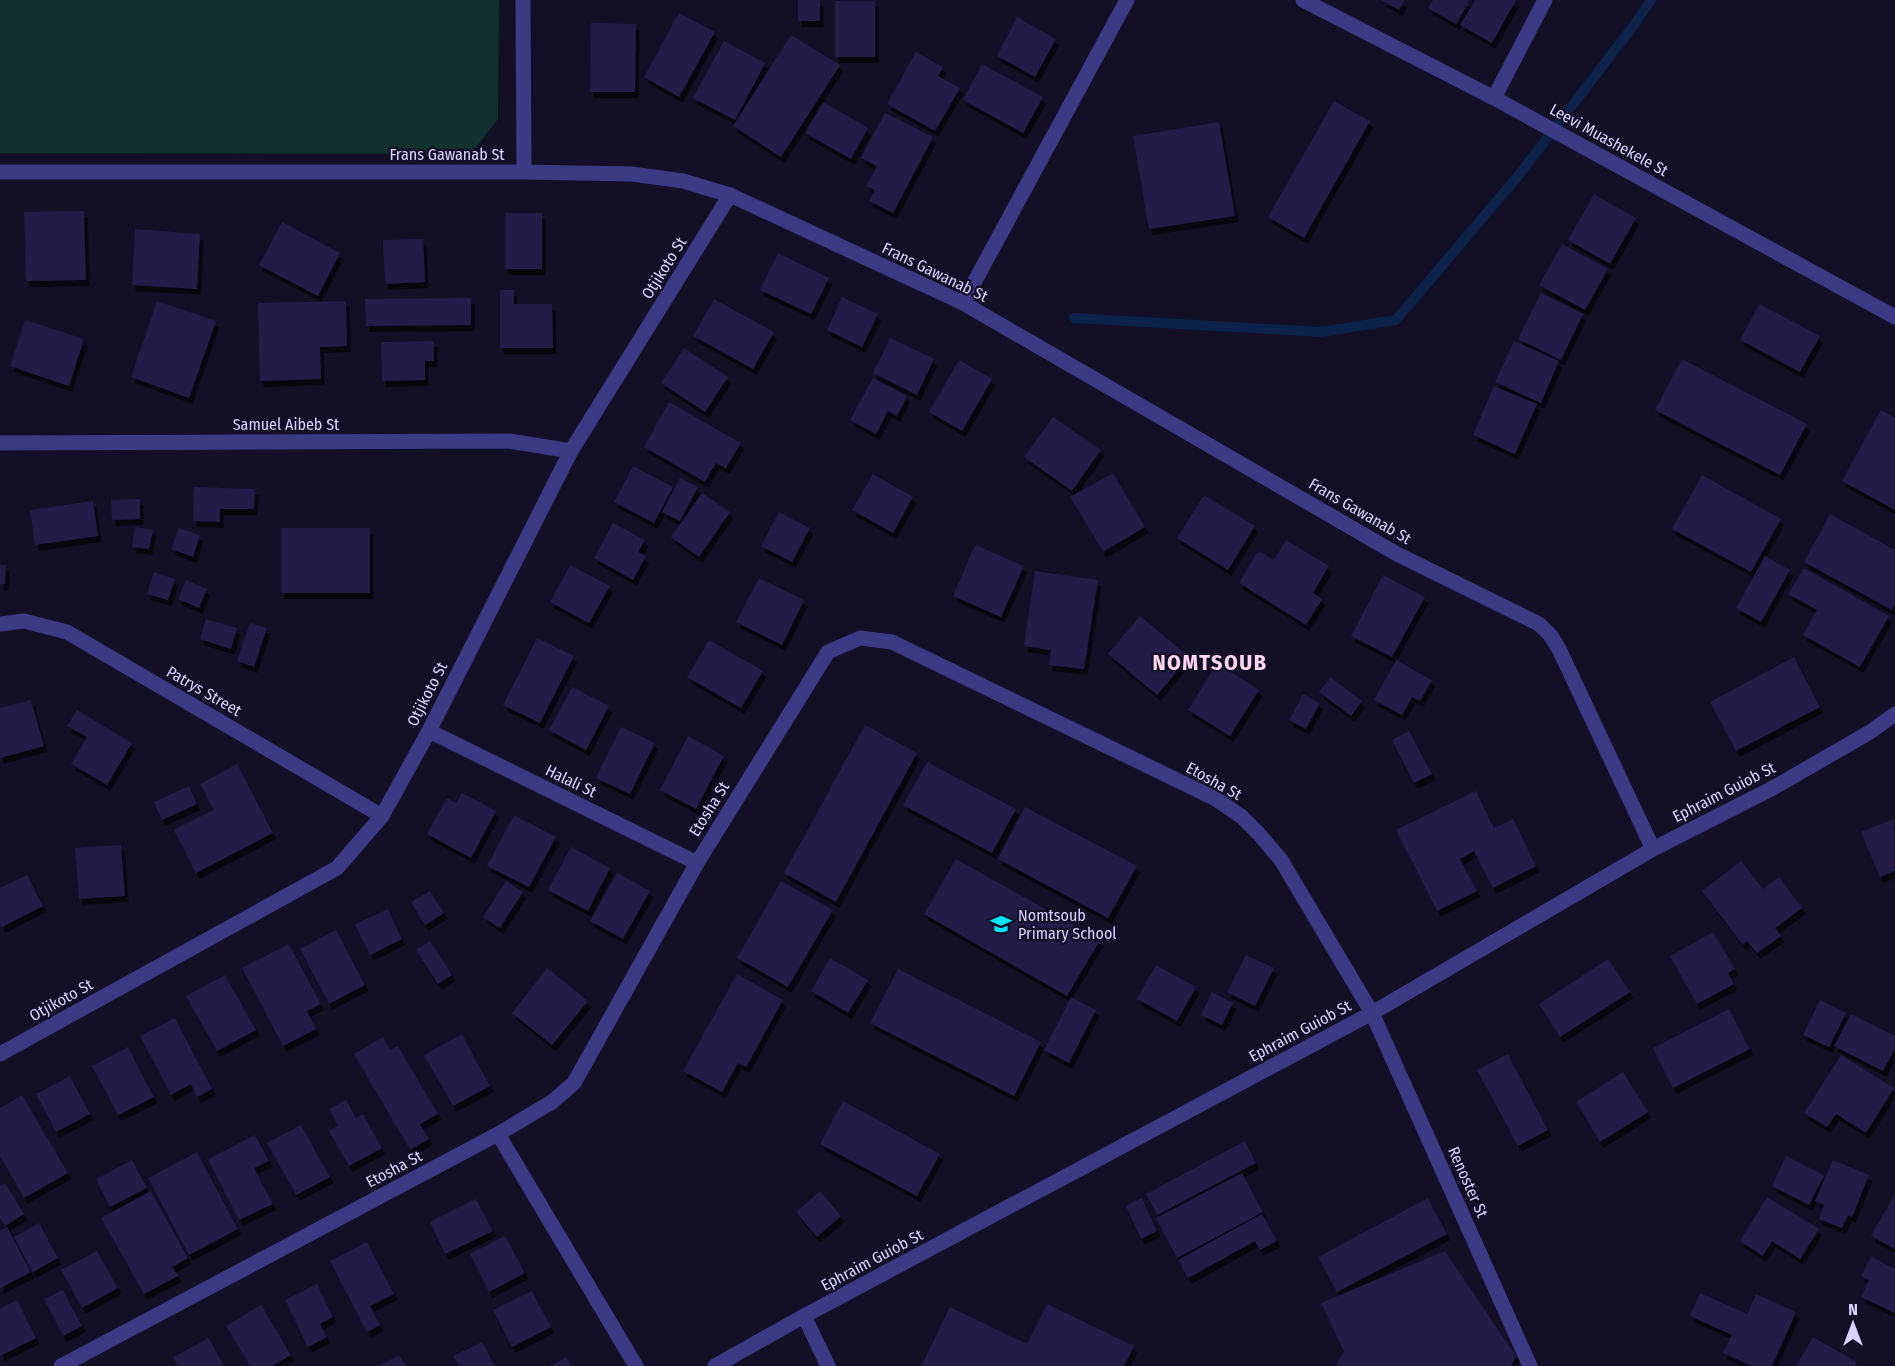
<svg xmlns="http://www.w3.org/2000/svg" width="1895" height="1366" viewBox="0 0 1895 1366" font-family="'Fira Sans Condensed',sans-serif">
<defs>
<filter id="shadow"><feDropShadow dx="3.5" dy="6" stdDeviation="0" flood-color="#0009"/></filter>
</defs>
<rect width="100%" height="100%" fill="#130f26"/>
<path fill="#12302f" d="M 0,0 L 499,0 L 498,119 L 471,154 L 0,153 Z"/>
<g fill="none" stroke-linecap="round" stroke-linejoin="round">
<path stroke="#0c2248" stroke-width="10" d="M 1074,318 L 1321,332 L 1396,320 L 1518,176 L 1634,25 L 1651,0"/>
</g>
<path fill="#241b47" filter="url(#shadow)" d="M 798,0 L 820,0 L 820,21 L 798,21 Z
M 1381,0 L 1404,0 L 1399,10 Z
M 1433,0 L 1470,0 L 1456,24 L 1428,8 Z
M 1475,0 L 1516,0 L 1492,43 L 1460,25 Z
M 835,1 L 875,1 L 875,57 L 835,57 Z
M 679,13 L 715,32 L 679,97 L 644,77 Z
M 1017,17 L 1056,39 L 1035,77 L 997,56 Z
M 591,23 L 636,24 L 635,92 L 590,92 Z
M 791,35 L 840,65 L 781,157 L 733,126 Z
M 724,41 L 765,63 L 735,120 L 693,98 Z
M 916,52 L 943,67 L 938,76 L 960,88 L 935,131 L 887,104 Z
M 982,64 L 1043,97 L 1023,133 L 963,100 Z
M 1334,101 L 1370,121 L 1304,238 L 1268,217 Z
M 823,102 L 868,128 L 851,159 L 805,133 Z
M 885,113 L 933,137 L 893,213 L 869,201 L 875,190 L 866,186 L 877,166 L 861,158 Z
M 1219,122 L 1235,216 L 1149,229 L 1133,136 Z
M 1594,194 L 1636,218 L 1610,264 L 1568,240 Z
M 84,211 L 86,280 L 26,281 L 24,212 Z
M 505,213 L 542,213 L 542,269 L 505,269 Z
M 282,222 L 340,253 L 318,296 L 259,265 Z
M 135,229 L 200,234 L 197,289 L 132,285 Z
M 423,239 L 425,282 L 385,284 L 383,240 Z
M 1562,244 L 1608,269 L 1585,310 L 1539,285 Z
M 778,253 L 829,278 L 811,314 L 760,290 Z
M 500,290 L 514,290 L 514,304 L 552,304 L 553,348 L 500,348 Z
M 1541,293 L 1583,314 L 1561,360 L 1518,339 Z
M 842,297 L 878,314 L 862,347 L 827,330 Z
M 471,298 L 471,325 L 366,326 L 365,299 Z
M 714,299 L 774,332 L 753,369 L 693,336 Z
M 157,301 L 216,321 L 189,398 L 131,377 Z
M 346,301 L 347,346 L 320,347 L 321,379 L 260,381 L 258,303 Z
M 1759,304 L 1820,336 L 1800,372 L 1740,340 Z
M 25,320 L 84,339 L 69,386 L 10,366 Z
M 890,338 L 934,359 L 917,395 L 873,373 Z
M 434,341 L 434,361 L 425,361 L 425,380 L 382,381 L 381,342 Z
M 1514,341 L 1559,361 L 1541,403 L 1495,382 Z
M 684,348 L 728,377 L 705,412 L 661,383 Z
M 1682,359 L 1807,424 L 1780,475 L 1655,410 Z
M 959,360 L 992,379 L 962,431 L 929,412 Z
M 873,378 L 907,396 L 897,416 L 888,411 L 876,434 L 850,420 Z
M 1494,386 L 1537,404 L 1515,454 L 1473,435 Z
M 669,402 L 741,443 L 726,468 L 716,463 L 705,482 L 644,447 Z
M 1881,410 L 1895,418 L 1895,510 L 1842,481 Z
M 1053,417 L 1101,450 L 1072,491 L 1024,457 Z
M 633,466 L 673,487 L 654,523 L 614,502 Z
M 1113,473 L 1145,527 L 1103,552 L 1070,497 Z
M 873,474 L 913,497 L 893,533 L 852,510 Z
M 1702,475 L 1781,519 L 1751,572 L 1672,529 Z
M 680,478 L 698,487 L 680,521 L 662,512 Z
M 194,487 L 255,489 L 254,509 L 220,509 L 220,522 L 193,521 Z
M 702,493 L 730,512 L 699,557 L 671,537 Z
M 1204,495 L 1255,526 L 1228,570 L 1177,538 Z
M 140,499 L 140,519 L 112,520 L 111,500 Z
M 93,501 L 98,536 L 35,545 L 30,510 Z
M 779,512 L 810,528 L 792,562 L 761,546 Z
M 1830,514 L 1895,550 L 1895,604 L 1892,610 L 1804,562 Z
M 613,523 L 645,540 L 638,552 L 646,556 L 633,580 L 594,558 Z
M 135,527 L 153,530 L 149,549 L 132,547 Z
M 179,528 L 200,535 L 193,557 L 171,549 Z
M 281,528 L 370,528 L 370,593 L 281,593 Z
M 1286,540 L 1329,566 L 1313,593 L 1322,599 L 1306,625 L 1239,583 L 1258,551 L 1274,560 Z
M 975,545 L 1024,566 L 1001,617 L 953,596 Z
M 1765,556 L 1790,570 L 1761,622 L 1736,608 Z
M 0,565 L 6,565 L 5,584 L 0,584 Z
M 570,565 L 610,586 L 589,623 L 550,602 Z
M 1804,568 L 1889,616 L 1860,667 L 1803,635 L 1817,610 L 1788,594 Z
M 1035,571 L 1098,580 L 1084,669 L 1049,665 L 1051,650 L 1024,646 Z
M 154,572 L 175,579 L 168,600 L 147,594 Z
M 1383,575 L 1425,597 L 1392,657 L 1351,636 Z
M 759,578 L 804,600 L 782,645 L 736,622 Z
M 186,580 L 207,589 L 199,608 L 178,599 Z
M 1140,616 L 1189,657 L 1157,695 L 1108,654 Z
M 206,619 L 237,628 L 231,649 L 200,639 Z
M 250,623 L 267,628 L 254,667 L 237,661 Z
M 537,638 L 574,656 L 540,723 L 503,705 Z
M 709,640 L 763,671 L 741,708 L 687,677 Z
M 1794,657 L 1820,707 L 1736,751 L 1710,702 Z
M 1396,660 L 1432,680 L 1420,701 L 1412,697 L 1402,715 L 1374,700 Z
M 1217,663 L 1259,690 L 1230,736 L 1188,710 Z
M 1330,677 L 1362,701 L 1351,716 L 1319,692 Z
M 572,687 L 609,706 L 586,750 L 549,730 Z
M 1303,694 L 1320,703 L 1306,729 L 1289,720 Z
M 31,700 L 44,746 L 0,758 L 0,708 Z
M 77,710 L 132,743 L 107,785 L 71,764 L 87,737 L 67,726 Z
M 865,725 L 917,753 L 836,902 L 784,873 Z
M 621,727 L 655,743 L 630,794 L 596,778 Z
M 1409,731 L 1432,774 L 1414,783 L 1392,740 Z
M 688,736 L 724,756 L 696,809 L 660,790 Z
M 927,762 L 1016,809 L 992,853 L 903,805 Z
M 237,764 L 273,833 L 196,873 L 174,830 L 214,810 L 200,784 Z
M 189,786 L 197,804 L 162,820 L 154,802 Z
M 1476,791 L 1494,828 L 1513,819 L 1536,866 L 1493,888 L 1474,851 L 1460,859 L 1477,891 L 1437,911 L 1396,830 Z
M 462,793 L 496,811 L 471,858 L 427,834 L 447,798 L 456,803 Z
M 1025,807 L 1137,866 L 1108,918 L 998,859 Z
M 514,815 L 556,837 L 529,887 L 487,866 Z
M 1894,819 L 1895,871 L 1880,877 L 1861,832 Z
M 121,845 L 125,896 L 79,899 L 75,848 Z
M 571,847 L 610,868 L 588,911 L 548,890 Z
M 956,859 L 1100,940 L 1067,996 L 924,914 Z
M 1741,861 L 1763,889 L 1779,877 L 1802,908 L 1775,928 L 1781,936 L 1757,953 L 1747,941 L 1743,945 L 1702,891 Z
M 617,873 L 650,891 L 623,939 L 590,921 Z
M 27,875 L 43,906 L 2,927 L 0,924 L 0,888 Z
M 506,881 L 523,892 L 500,928 L 483,917 Z
M 781,881 L 833,910 L 788,987 L 737,958 Z
M 430,891 L 444,913 L 425,925 L 411,902 Z
M 388,909 L 402,939 L 370,955 L 355,924 Z
M 336,930 L 365,985 L 329,1004 L 300,949 Z
M 1713,932 L 1735,969 L 1728,973 L 1734,984 L 1697,1004 L 1670,956 Z
M 430,941 L 452,975 L 438,984 L 416,950 Z
M 289,944 L 321,1004 L 307,1011 L 316,1029 L 283,1046 L 242,968 Z
M 1246,955 L 1274,968 L 1255,1006 L 1227,992 Z
M 830,958 L 868,980 L 848,1013 L 811,991 Z
M 1608,959 L 1630,992 L 1560,1037 L 1539,1004 Z
M 1156,965 L 1196,987 L 1177,1021 L 1137,999 Z
M 547,968 L 588,1001 L 552,1045 L 512,1013 Z
M 898,969 L 1041,1042 L 1014,1096 L 870,1023 Z
M 737,974 L 783,1000 L 746,1067 L 738,1063 L 722,1092 L 683,1071 Z
M 225,975 L 256,1030 L 217,1051 L 186,996 Z
M 1212,992 L 1233,1003 L 1222,1025 L 1201,1015 Z
M 1071,997 L 1096,1010 L 1069,1063 L 1044,1050 Z
M 1820,1000 L 1846,1013 L 1829,1047 L 1803,1035 Z
M 1729,1009 L 1750,1049 L 1673,1088 L 1653,1048 Z
M 1851,1014 L 1895,1036 L 1895,1048 L 1883,1071 L 1834,1046 Z
M 175,1018 L 212,1089 L 197,1097 L 191,1084 L 171,1095 L 140,1036 Z
M 462,1034 L 490,1086 L 453,1106 L 424,1055 Z
M 383,1037 L 390,1050 L 398,1046 L 438,1114 L 420,1124 L 429,1139 L 410,1150 L 354,1054 Z
M 128,1047 L 154,1097 L 118,1115 L 92,1066 Z
M 1508,1054 L 1548,1130 L 1518,1146 L 1477,1070 Z
M 1841,1055 L 1894,1088 L 1866,1133 L 1836,1114 L 1827,1127 L 1804,1113 Z
M 1623,1072 L 1648,1112 L 1600,1142 L 1576,1102 Z
M 70,1076 L 90,1114 L 56,1132 L 36,1094 Z
M 22,1095 L 68,1173 L 24,1198 L 0,1156 L 0,1108 Z
M 346,1100 L 356,1118 L 363,1114 L 382,1148 L 349,1166 L 329,1131 L 338,1126 L 329,1109 Z
M 843,1101 L 940,1154 L 917,1196 L 820,1144 Z
M 301,1125 L 330,1177 L 296,1195 L 267,1143 Z
M 255,1135 L 269,1161 L 254,1168 L 273,1204 L 239,1220 L 208,1159 Z
M 1245,1141 L 1256,1163 L 1157,1215 L 1146,1194 Z
M 197,1152 L 238,1229 L 189,1255 L 148,1178 Z
M 1786,1156 L 1824,1175 L 1809,1205 L 1772,1186 Z
M 132,1160 L 147,1188 L 110,1207 L 96,1179 Z
M 1833,1160 L 1869,1175 L 1852,1217 L 1848,1215 L 1842,1228 L 1819,1219 L 1824,1205 L 1815,1201 Z
M 1242,1173 L 1263,1212 L 1177,1258 L 1156,1218 Z
M 5,1183 L 24,1214 L 5,1226 L 0,1218 L 0,1186 Z
M 151,1191 L 188,1258 L 172,1267 L 178,1276 L 144,1294 L 101,1218 Z
M 820,1191 L 841,1216 L 817,1237 L 796,1212 Z
M 1895,1194 L 1895,1249 L 1871,1236 Z
M 1767,1197 L 1819,1229 L 1800,1259 L 1772,1241 L 1763,1256 L 1740,1241 Z
M 1142,1198 L 1157,1231 L 1141,1239 L 1126,1206 Z
M 1428,1198 L 1447,1234 L 1337,1292 L 1318,1257 Z
M 476,1199 L 493,1231 L 445,1254 L 430,1222 Z
M 1262,1214 L 1277,1241 L 1260,1250 L 1255,1241 L 1188,1278 L 1178,1260 Z
M 39,1223 L 58,1258 L 33,1272 L 14,1237 Z
M 7,1227 L 31,1272 L 0,1288 L 0,1231 Z
M 505,1236 L 525,1273 L 489,1292 L 470,1254 Z
M 367,1242 L 394,1294 L 370,1306 L 380,1325 L 367,1332 L 330,1261 Z
M 97,1251 L 118,1288 L 82,1308 L 61,1270 Z
M 1445,1251 L 1516,1356 L 1511,1366 L 1335,1366 L 1344,1351 L 1321,1303 Z
M 1871,1257 L 1895,1269 L 1895,1313 L 1861,1297 L 1869,1280 L 1861,1276 Z
M 317,1284 L 333,1317 L 320,1324 L 327,1337 L 308,1347 L 285,1300 Z
M 63,1290 L 82,1326 L 63,1336 L 44,1299 Z
M 532,1291 L 551,1327 L 512,1347 L 493,1310 Z
M 1700,1293 L 1747,1314 L 1756,1294 L 1796,1312 L 1772,1366 L 1752,1366 L 1723,1353 L 1732,1335 L 1690,1316 Z
M 17,1300 L 36,1338 L 0,1356 L 0,1309 Z
M 1047,1304 L 1134,1346 L 1124,1366 L 921,1366 L 950,1307 L 1027,1344 Z
M 261,1305 L 291,1355 L 272,1366 L 250,1366 L 226,1326 Z
M 1813,1337 L 1857,1362 L 1855,1366 L 1796,1366 Z
M 209,1338 L 224,1366 L 178,1366 L 173,1357 Z
M 482,1342 L 495,1366 L 459,1366 L 453,1356 Z
M 399,1355 L 406,1366 L 379,1366 Z
M 566,1357 L 571,1366 L 551,1366 Z"/>
<g fill="none" stroke-linecap="round" stroke-linejoin="round">
<path stroke="#3d3a85" stroke-width="15" d="M 523,0 L 524,172
M 1303,0 L 1494,98 L 1895,317
M 1494,98 L 1545,0
M 0,172 L 524,172 L 632,174 L 683,181 L 730,195 L 963,303 L 1397,554 L 1539,624 L 1551,636 L 1559,649 L 1653,849
M 963,303 L 1127,0
M 0,443 L 509,441 L 571,451
M 0,624 L 24,621 L 67,632 L 382,816
M 429,731 L 697,863
M 0,1054 L 337,868 L 382,816 L 429,731 L 571,451 L 730,195
M 498,1134 L 636,1366
M 804,1316 L 828,1366
M 61,1366 L 498,1134 L 552,1102 L 574,1083 L 697,863 L 828,652 L 860,638 L 892,642 L 1216,799 L 1242,817 L 1259,834 L 1281,860 L 1372,1013 L 1530,1366
M 715,1366 L 804,1316 L 1372,1013 L 1653,849 L 1773,788 L 1870,732 L 1895,714"/>
</g>
<defs>
<symbol id="school-bare" viewBox="-9 -9 18 18"><path d="M0-5L7-2L0 1L-7-2ZM-4 1L0 2.5L4 1V4Q0 6-4 4Z" fill="#00e5ff" stroke="#130f26" stroke-width="2.5" paint-order="stroke"/></symbol>
</defs>
<g fill-rule="evenodd">
<use href="#school-bare" x="986" y="909" width="30" height="30"/>
</g>
<g text-anchor="middle" dominant-baseline="central" stroke-width="4.5" stroke-linejoin="round" paint-order="stroke">
<g font-size="16" fill="#d9d4ff" stroke="#130f26">
<text transform="translate(1609 140) rotate(29)">Leevi Muashekele St</text>
<text x="447" y="154">Frans Gawanab St</text>
<text transform="translate(664 268) rotate(-58)">Otjikoto St</text>
<text transform="translate(935 272) rotate(26)">Frans Gawanab St</text>
<text x="286" y="424">Samuel Aibeb St</text>
<text transform="translate(1360 511) rotate(30)">Frans Gawanab St</text>
<text transform="translate(204 691) rotate(30)">Patrys Street</text>
<text transform="translate(427 694) rotate(-63)">Otjikoto St</text>
<text transform="translate(571 781) rotate(26)">Halali St</text>
<text transform="translate(1214 781) rotate(29)">Etosha St</text>
<text transform="translate(1724 792) rotate(-27)">Ephraim Guiob St</text>
<text transform="translate(709 809) rotate(-58)">Etosha St</text>
<text transform="translate(61 1000) rotate(-29)">Otjikoto St</text>
<text transform="translate(1300 1031) rotate(-28)">Ephraim Guiob St</text>
<text transform="translate(394 1169) rotate(-28)">Etosha St</text>
<text transform="translate(1468 1182) rotate(66)">Renoster St</text>
<text transform="translate(872 1260) rotate(-28)">Ephraim Guiob St</text>
</g>
<g font-size="16" fill="#d9d4ff" stroke="#130f26" text-anchor="start">
<text x="1018" y="915">Nomtsoub<tspan x="1018" dy="18">Primary School</tspan></text>
</g>
<g font-size="22" font-weight="bold" letter-spacing="1.5" fill="#ffd6f0" stroke="#130f26">
<text x="1210" y="662">NOMTSOUB</text>
</g>
</g>
<g transform="translate(1853 1324)" stroke="#130f26" stroke-width="4.5" paint-order="stroke">
<path d="M0-4.5L10 22L0 15L-10 22Z" fill="#d9d4ff"/>
<text y="-9" font-size="16" font-weight="bold" text-anchor="middle" fill="#d9d4ff">N</text>
</g>
</svg>
